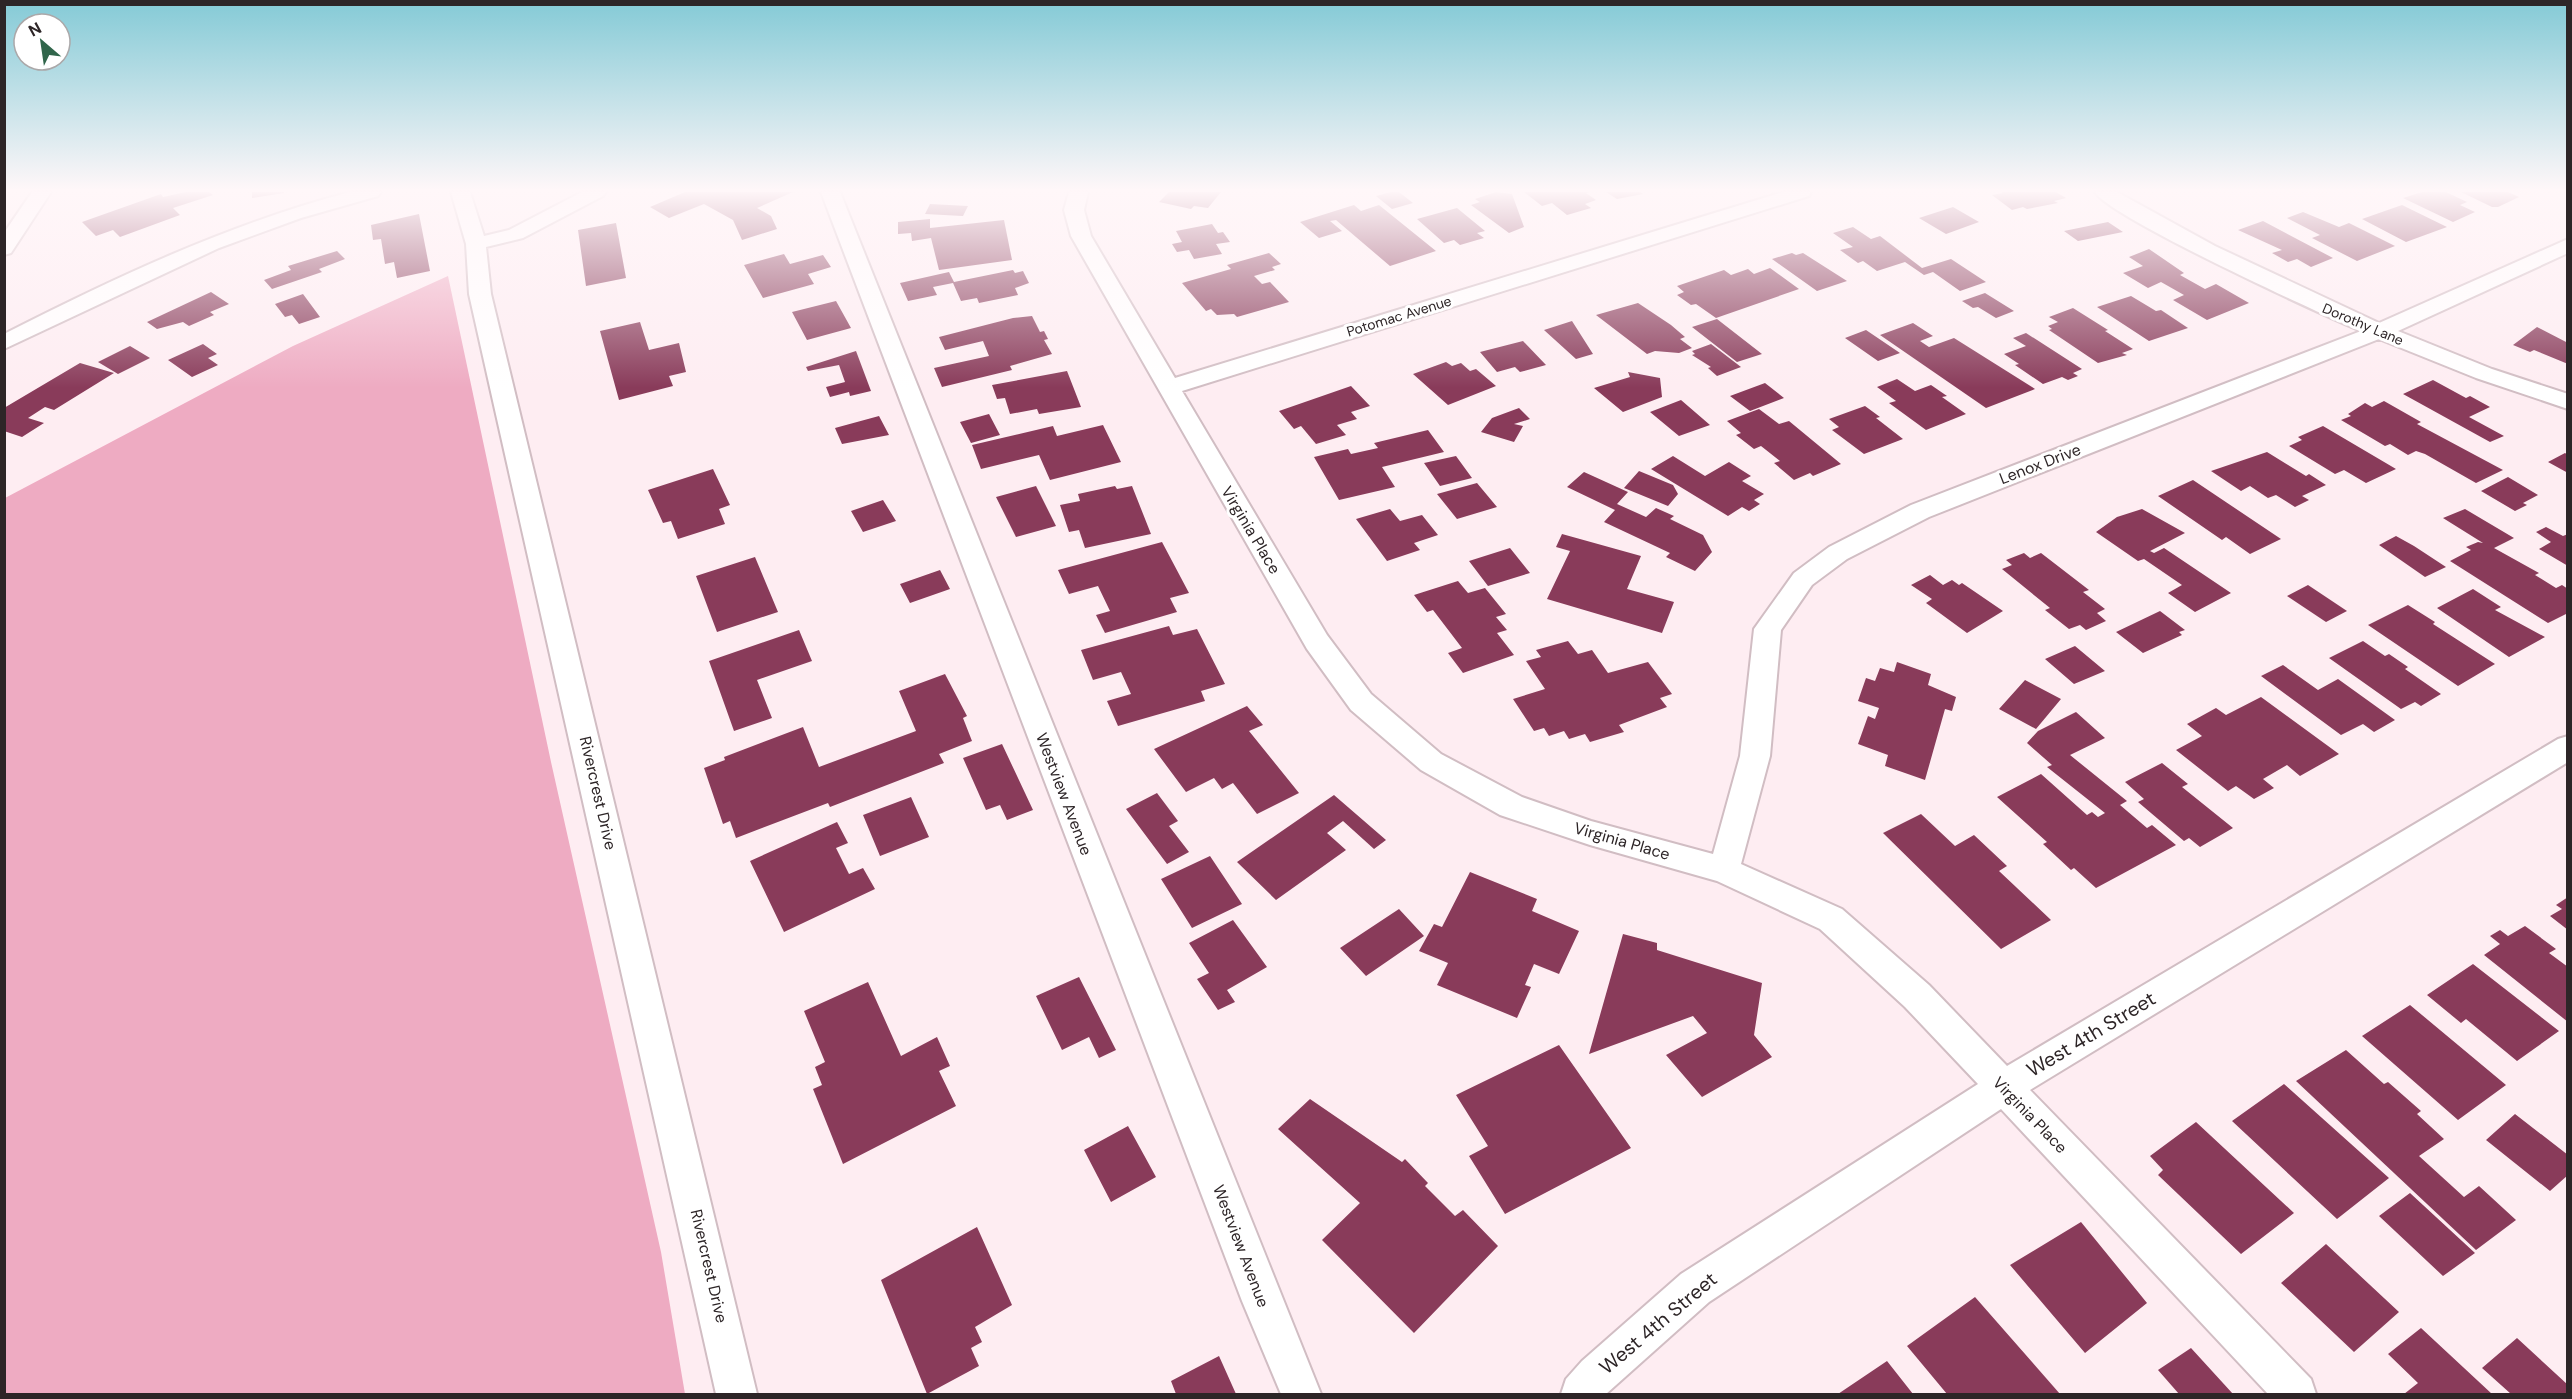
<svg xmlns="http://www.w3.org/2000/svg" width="2572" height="1399" viewBox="0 0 2572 1399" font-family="'DM Sans',sans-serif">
<rect width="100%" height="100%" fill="#feedf2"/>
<path fill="#eeabc2" d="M 448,276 L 551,762 L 661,1252 L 685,1394 L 5,1394 L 5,498 L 293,346 Z"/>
<path fill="#893b5a" d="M 186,192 L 209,192 L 213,195 L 173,208 L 180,215 L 120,237 L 113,230 L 96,236 L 82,222 L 161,194 L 163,197 Z
M 252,192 L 284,192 L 284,193 L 252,198 Z
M 685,192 L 793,192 L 757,208 L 771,216 L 777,229 L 742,240 L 733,220 L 704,204 L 669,218 L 650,207 Z
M 1169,192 L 1221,192 L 1208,208 L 1194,206 L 1191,209 L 1159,202 Z
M 1391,192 L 1399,192 L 1413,203 L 1392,209 L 1376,196 Z
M 1496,192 L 1512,194 L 1524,227 L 1509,233 L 1471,205 L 1480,202 L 1475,199 Z
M 1524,192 L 1590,192 L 1586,193 L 1596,200 L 1585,204 L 1591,208 L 1567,215 L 1552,203 L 1542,206 Z
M 1606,192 L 1640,192 L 1643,194 L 1617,199 Z
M 2001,192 L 2056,192 L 2066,198 L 2054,201 L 2058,203 L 2027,209 L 2023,207 L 2012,210 L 1992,195 L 2003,193 Z
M 2422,192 L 2446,192 L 2467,202 L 2460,205 L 2475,212 L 2453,222 L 2403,198 Z
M 2461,192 L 2508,192 L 2519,197 L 2498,207 L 2492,207 Z
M 930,204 L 968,206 L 963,216 L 925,214 Z
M 1354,205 L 1361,211 L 1379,205 L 1436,251 L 1390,266 L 1336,220 L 1330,221 L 1342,231 L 1319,238 L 1300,222 Z
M 2402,205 L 2447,227 L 2406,242 L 2362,219 Z
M 1953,207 L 1979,222 L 1946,234 L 1919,218 Z
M 1457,208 L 1485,231 L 1477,233 L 1484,238 L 1460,245 L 1454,240 L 1444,243 L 1417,219 Z
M 2303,212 L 2339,227 L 2349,223 L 2395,246 L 2357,261 L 2312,238 L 2320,235 L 2287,218 Z
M 419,214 L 430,271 L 397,278 L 394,262 L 385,264 L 381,239 L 373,240 L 371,225 Z
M 930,219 L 930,228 L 1004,220 L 1012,260 L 939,270 L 931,238 L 912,241 L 911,233 L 898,234 L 898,222 Z
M 2263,221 L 2333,258 L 2311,267 L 2297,259 L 2288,262 L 2272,253 L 2282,250 L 2238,230 Z
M 2108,222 L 2123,232 L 2078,241 L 2064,231 Z
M 616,223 L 626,278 L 586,286 L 578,230 Z
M 1212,224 L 1218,233 L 1223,232 L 1230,242 L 1216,244 L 1222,254 L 1194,259 L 1189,250 L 1177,252 L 1172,244 L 1182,242 L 1176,231 Z
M 1853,227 L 1871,239 L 1880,236 L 1922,268 L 1951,259 L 1986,282 L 1960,291 L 1933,272 L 1924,275 L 1905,262 L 1877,271 L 1863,261 L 1858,263 L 1840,250 L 1853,247 L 1833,233 Z
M 2149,249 L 2184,273 L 2180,275 L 2205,289 L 2216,284 L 2249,303 L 2207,320 L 2173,300 L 2184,295 L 2161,282 L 2148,288 L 2123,273 L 2143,266 L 2129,257 Z
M 337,251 L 345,259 L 319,269 L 322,272 L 272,289 L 264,280 L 291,270 L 288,266 Z
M 1269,253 L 1281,264 L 1272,267 L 1275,270 L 1254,276 L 1262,284 L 1270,282 L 1289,302 L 1237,317 L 1234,314 L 1217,315 L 1211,309 L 1206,311 L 1182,283 L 1231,269 L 1227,265 Z
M 1792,253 L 1796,255 L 1803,253 L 1847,281 L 1817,291 L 1772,259 Z
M 784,254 L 790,264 L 823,255 L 831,267 L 808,274 L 814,284 L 763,298 L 744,265 Z
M 1770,268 L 1799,289 L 1716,318 L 1696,304 L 1691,305 L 1677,295 L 1684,292 L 1677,286 L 1724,270 L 1731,275 L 1748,269 L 1754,274 Z
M 1013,270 L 1015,273 L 1023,271 L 1029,283 L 1015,288 L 1018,295 L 979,303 L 977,298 L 961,301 L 953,283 L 933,287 L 937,295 L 908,301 L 900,283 L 949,272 L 954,282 Z
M 211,292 L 229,304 L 210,312 L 214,315 L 189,326 L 183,322 L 157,329 L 147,322 Z
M 1985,293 L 2014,311 L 1996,318 L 1978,307 L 1973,308 L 1962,301 Z
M 303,294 L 320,317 L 299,324 L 292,315 L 285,317 L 275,304 Z
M 2131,296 L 2156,311 L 2161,310 L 2188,328 L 2149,341 L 2097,307 Z
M 836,301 L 851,328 L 807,340 L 792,312 Z
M 1638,303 L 1671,325 L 1685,337 L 1680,339 L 1692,348 L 1679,353 L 1655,351 L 1647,354 L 1596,315 Z
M 2073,308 L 2108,330 L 2105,331 L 2133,349 L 2122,353 L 2127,355 L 2098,363 L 2049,330 L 2052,329 L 2048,326 L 2058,322 L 2049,317 Z
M 1032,316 L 1040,332 L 1044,331 L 1048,339 L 1044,340 L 1052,354 L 1010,366 L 1012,370 L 942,387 L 934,368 L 989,356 L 983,341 L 945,350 L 939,337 L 1013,318 Z
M 1717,319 L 1762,354 L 1737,362 L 1692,327 Z
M 1572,321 L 1593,354 L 1576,359 L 1544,330 Z
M 640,322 L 649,350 L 679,343 L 686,372 L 669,376 L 673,386 L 619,400 L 600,331 Z
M 1913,323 L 1933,336 L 1920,341 L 1929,347 L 1954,338 L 2035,389 L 1986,408 L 1880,335 Z
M 2537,327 L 2568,343 L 2568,364 L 2534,350 L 2530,352 L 2513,345 Z
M 1866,330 L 1900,353 L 1878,361 L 1845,338 Z
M 2026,333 L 2082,369 L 2073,373 L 2078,376 L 2068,380 L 2062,377 L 2043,384 L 2015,365 L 2019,364 L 2004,354 L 2026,346 L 2013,338 Z
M 1523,341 L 1546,365 L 1520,372 L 1515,367 L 1497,372 L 1480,352 Z
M 203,344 L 217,354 L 208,358 L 218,365 L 192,377 L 168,360 Z
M 1711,344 L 1741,367 L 1717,376 L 1708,368 L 1711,367 L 1692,355 L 1695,354 L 1692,351 Z
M 130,346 L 150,358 L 118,374 L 98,362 Z
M 856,351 L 871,391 L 850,396 L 849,392 L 830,397 L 826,387 L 845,382 L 839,365 L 808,371 L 806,367 Z
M 1446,362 L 1452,366 L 1461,363 L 1470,371 L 1476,369 L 1496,386 L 1448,405 L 1413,374 Z
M 80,363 L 114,373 L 54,410 L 45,407 L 28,418 L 44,423 L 22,437 L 4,431 L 4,408 Z
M 1067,371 L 1081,407 L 1039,414 L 1037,409 L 1010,414 L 1005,398 L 997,399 L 992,385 Z
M 1628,372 L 1660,378 L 1662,397 L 1623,412 L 1594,388 L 1630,377 Z
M 1897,379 L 1915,391 L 1931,385 L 1947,396 L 1942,397 L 1966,414 L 1926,430 L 1889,403 L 1896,401 L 1877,387 Z
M 2433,380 L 2466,398 L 2470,396 L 2490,407 L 2469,417 L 2504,436 L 2490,442 L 2403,394 Z
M 1765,383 L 1784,398 L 1750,411 L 1730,396 Z
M 1351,386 L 1370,406 L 1351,412 L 1357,419 L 1337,425 L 1346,435 L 1316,444 L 1301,426 L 1294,429 L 1279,411 Z
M 1681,400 L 1710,425 L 1679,436 L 1650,412 Z
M 2384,401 L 2421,422 L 2417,424 L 2503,470 L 2476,483 L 2425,454 L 2416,451 L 2408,455 L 2390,444 L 2385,446 L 2341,420 L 2351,416 L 2348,414 L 2365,403 L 2372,407 Z
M 1865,406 L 1880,417 L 1876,418 L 1903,439 L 1864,454 L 1832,430 L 1839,427 L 1829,419 Z
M 1519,408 L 1530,419 L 1514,424 L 1523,426 L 1514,442 L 1481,432 L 1492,418 Z
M 1759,409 L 1779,424 L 1789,421 L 1841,464 L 1813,476 L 1810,473 L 1794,480 L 1774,463 L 1780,461 L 1761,446 L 1754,449 L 1736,435 L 1741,433 L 1727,421 Z
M 989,414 L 1000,435 L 971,443 L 960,422 Z
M 879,416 L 889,435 L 842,444 L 835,428 Z
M 1103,425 L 1121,462 L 1050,480 L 1039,455 L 981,469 L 972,445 L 1053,426 L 1057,436 Z
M 2323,426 L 2396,469 L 2366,483 L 2344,470 L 2335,474 L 2289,446 L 2302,440 L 2298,437 Z
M 1428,430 L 1444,452 L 1382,467 L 1395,487 L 1339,500 L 1314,457 L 1348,449 L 1351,454 L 1378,448 L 1374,443 Z
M 2267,452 L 2306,476 L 2309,474 L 2326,485 L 2302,496 L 2309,500 L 2295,507 L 2276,495 L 2268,498 L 2250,486 L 2241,491 L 2211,471 Z
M 2565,453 L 2568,455 L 2568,473 L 2548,462 Z
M 1456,456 L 1472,478 L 1440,486 L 1424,463 Z
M 1673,456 L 1705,476 L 1729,462 L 1751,476 L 1742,481 L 1764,494 L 1754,500 L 1760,504 L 1749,511 L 1742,507 L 1728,516 L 1651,469 Z
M 713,469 L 730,505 L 719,509 L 725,524 L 678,539 L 671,521 L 663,523 L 648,490 Z
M 1639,471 L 1673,485 L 1678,494 L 1668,506 L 1624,488 Z
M 1584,472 L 1628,492 L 1617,504 L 1646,517 L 1656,508 L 1674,516 L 1670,519 L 1703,535 L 1712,552 L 1695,571 L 1666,557 L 1670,553 L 1604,522 L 1615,510 L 1567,487 Z
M 2508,477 L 2538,495 L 2523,503 L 2527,505 L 2515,511 L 2481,491 Z
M 2193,480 L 2281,539 L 2250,554 L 2226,537 L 2222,540 L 2158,496 Z
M 1477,483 L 1497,507 L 1457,519 L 1437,494 Z
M 1036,486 L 1056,526 L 1016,537 L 996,497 Z
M 1115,486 L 1117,489 L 1132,486 L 1151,534 L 1085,548 L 1079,530 L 1069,532 L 1060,505 L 1080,501 L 1078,494 Z
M 883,500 L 896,521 L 863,532 L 851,511 Z
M 1390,509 L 1400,521 L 1422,515 L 1438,535 L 1414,543 L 1420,550 L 1387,561 L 1356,519 Z
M 2142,509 L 2185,533 L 2150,551 L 2154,553 L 2164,548 L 2231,593 L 2195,612 L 2168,593 L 2182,585 L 2144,559 L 2138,561 L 2096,532 L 2117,517 Z
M 2465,509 L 2514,538 L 2494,548 L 2539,573 L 2535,575 L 2556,588 L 2562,585 L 2568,589 L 2568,613 L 2548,623 L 2450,561 L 2471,550 L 2466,547 L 2478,542 L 2483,543 L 2443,518 Z
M 2546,527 L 2563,536 L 2568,534 L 2568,566 L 2539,549 L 2551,542 L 2536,532 Z
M 1562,534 L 1641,556 L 1627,589 L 1674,602 L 1662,633 L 1547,599 L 1570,551 L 1556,547 Z
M 2396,536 L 2414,546 L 2446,567 L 2425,577 L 2379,545 Z
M 1162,542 L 1189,593 L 1170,598 L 1177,612 L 1105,633 L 1096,615 L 1110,611 L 1098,586 L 1069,594 L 1058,570 Z
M 1510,548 L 1530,573 L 1488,586 L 1469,561 Z
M 2024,553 L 2030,558 L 2041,553 L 2089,590 L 2083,592 L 2105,609 L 2097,613 L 2106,621 L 2086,630 L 2080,625 L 2069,629 L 2045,610 L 2050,608 L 2002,569 L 2012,565 L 2006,560 Z
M 755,557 L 778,612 L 717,632 L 696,576 Z
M 940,570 L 950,589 L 910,603 L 900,584 Z
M 1930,575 L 1943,585 L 1952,580 L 1959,585 L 1962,583 L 2003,611 L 1967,633 L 1926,603 L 1932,599 L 1911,585 Z
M 1458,581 L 1468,593 L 1485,588 L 1506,614 L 1496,617 L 1507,630 L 1497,633 L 1514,655 L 1463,673 L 1448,653 L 1462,648 L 1433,610 L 1427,612 L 1414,595 Z
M 2308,585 L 2347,611 L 2326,622 L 2287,596 Z
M 2473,589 L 2501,607 L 2495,610 L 2545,637 L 2509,657 L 2437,608 Z
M 2408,605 L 2435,622 L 2433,624 L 2495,664 L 2458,686 L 2368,625 Z
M 2160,611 L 2185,630 L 2179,632 L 2182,635 L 2143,653 L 2116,632 Z
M 1169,626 L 1173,635 L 1197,629 L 1225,684 L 1201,691 L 1205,701 L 1118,726 L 1107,701 L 1131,694 L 1121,672 L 1093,680 L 1081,650 Z
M 799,630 L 812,661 L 757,680 L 772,718 L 734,731 L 709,661 Z
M 1568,641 L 1578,654 L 1592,650 L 1608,673 L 1648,662 L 1672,694 L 1660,698 L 1667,707 L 1619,725 L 1624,732 L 1590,742 L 1585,734 L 1569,739 L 1564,731 L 1549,736 L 1544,728 L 1534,731 L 1513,699 L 1545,689 L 1526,661 L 1541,657 L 1536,650 Z
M 2363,641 L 2385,656 L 2389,654 L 2408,667 L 2405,669 L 2441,694 L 2421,706 L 2415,702 L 2401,709 L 2329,658 Z
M 2075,646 L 2105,671 L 2074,684 L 2045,659 Z
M 1897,662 L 1931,674 L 1928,685 L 1956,697 L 1952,711 L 1945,709 L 1925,780 L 1885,766 L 1888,755 L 1858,744 L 1868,716 L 1875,719 L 1879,708 L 1858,701 L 1866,678 L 1875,681 L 1880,668 L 1894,672 Z
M 2283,665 L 2318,690 L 2338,679 L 2395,720 L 2374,732 L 2363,724 L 2341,735 L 2261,676 Z
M 945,674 L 967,716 L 963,718 L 972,741 L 939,754 L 944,763 L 830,807 L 828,803 L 736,838 L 730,821 L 723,824 L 704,768 L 725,760 L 724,757 L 803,727 L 819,767 L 916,731 L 899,691 Z
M 2025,680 L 2061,699 L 2036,729 L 1999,709 Z
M 2261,697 L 2339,754 L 2300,776 L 2287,765 L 2263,779 L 2274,788 L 2254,799 L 2236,786 L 2228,791 L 2176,750 L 2202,736 L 2187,724 L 2216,708 L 2226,715 Z
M 1247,706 L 1263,725 L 1249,731 L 1299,793 L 1257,814 L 1233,783 L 1222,789 L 1214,778 L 1186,792 L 1154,749 Z
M 2076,712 L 2105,738 L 2070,755 L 2127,801 L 2120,805 L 2147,828 L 2152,825 L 2176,845 L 2096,888 L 2074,868 L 2071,870 L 2043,844 L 2047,842 L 1997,797 L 2041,774 L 2087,815 L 2092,812 L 2098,817 L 2105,813 L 2047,767 L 2052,765 L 2027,743 L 2038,731 Z
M 1002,744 L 1033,810 L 1007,820 L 1000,805 L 986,810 L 963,758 Z
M 2162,763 L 2188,784 L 2182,787 L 2233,828 L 2200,847 L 2189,838 L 2184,841 L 2138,802 L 2144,799 L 2125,782 Z
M 1157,793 L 1178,821 L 1169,826 L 1189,852 L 1167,864 L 1126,809 Z
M 1334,795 L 1386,840 L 1374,849 L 1343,821 L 1327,833 L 1346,850 L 1276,900 L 1237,862 Z
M 911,797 L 929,837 L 880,856 L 863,815 Z
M 1921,814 L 1955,846 L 1974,835 L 2007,866 L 1999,871 L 2051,920 L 2001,949 L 1883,833 Z
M 837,822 L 848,843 L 836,848 L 849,874 L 863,868 L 875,889 L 784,932 L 750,861 Z
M 1210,856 L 1242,904 L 1192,928 L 1161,879 Z
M 1470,872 L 1537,899 L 1532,911 L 1579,931 L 1559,974 L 1534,964 L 1525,985 L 1531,987 L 1517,1018 L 1437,985 L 1448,963 L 1419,951 L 1434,924 L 1442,927 Z
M 2568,897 L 2568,930 L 2550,916 L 2562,909 L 2556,905 Z
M 1399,909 L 1424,936 L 1366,976 L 1340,948 Z
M 1233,920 L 1267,967 L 1227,990 L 1235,1002 L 1218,1010 L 1197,979 L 1209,973 L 1189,943 Z
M 2525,926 L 2556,949 L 2549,953 L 2568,967 L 2568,1022 L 2484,955 L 2500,944 L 2490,936 L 2500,930 L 2508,936 Z
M 1623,934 L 1657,943 L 1657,950 L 1762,983 L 1754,1035 L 1772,1057 L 1702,1097 L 1666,1055 L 1707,1033 L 1693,1016 L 1589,1054 Z
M 2473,964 L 2559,1031 L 2517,1061 L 2466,1019 L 2461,1023 L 2427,995 Z
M 1079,977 L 1116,1050 L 1099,1058 L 1089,1037 L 1062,1050 L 1036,996 Z
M 868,982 L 901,1056 L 937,1037 L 950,1066 L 939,1071 L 956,1106 L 843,1164 L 813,1089 L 822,1085 L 815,1067 L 825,1062 L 804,1011 Z
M 2410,1005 L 2506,1085 L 2458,1120 L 2362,1036 Z
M 1559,1045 L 1631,1148 L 1505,1214 L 1469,1156 L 1488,1146 L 1456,1095 Z
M 2346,1050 L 2384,1084 L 2388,1082 L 2421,1111 L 2417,1114 L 2444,1139 L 2419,1156 L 2464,1197 L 2479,1186 L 2516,1220 L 2476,1250 L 2296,1081 Z
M 2284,1084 L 2389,1178 L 2337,1219 L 2232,1121 Z
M 1310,1099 L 1402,1162 L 1405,1159 L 1428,1183 L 1425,1186 L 1455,1216 L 1463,1210 L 1498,1246 L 1414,1333 L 1322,1240 L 1360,1203 L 1278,1129 Z
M 2515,1114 L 2568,1155 L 2568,1175 L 2550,1191 L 2486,1140 Z
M 2196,1122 L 2294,1213 L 2241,1254 L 2158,1175 L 2163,1170 L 2150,1156 Z
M 1128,1126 L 1156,1177 L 1111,1202 L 1084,1150 Z
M 2410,1193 L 2475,1253 L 2443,1276 L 2379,1216 Z
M 2081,1222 L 2147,1303 L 2085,1353 L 2010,1265 Z
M 977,1227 L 1012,1305 L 975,1327 L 982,1342 L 971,1348 L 979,1366 L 927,1394 L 881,1280 Z
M 2326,1244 L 2399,1312 L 2354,1352 L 2281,1283 Z
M 1975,1297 L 2060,1394 L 1947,1394 L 1907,1346 Z
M 2421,1328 L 2492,1394 L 2404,1394 L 2418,1383 L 2388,1354 Z
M 2517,1338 L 2568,1385 L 2568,1394 L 2511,1394 L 2482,1368 Z
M 2191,1348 L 2233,1394 L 2179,1394 L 2158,1370 Z
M 1219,1356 L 1236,1394 L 1176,1394 L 1171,1381 Z
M 1887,1361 L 1913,1394 L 1838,1394 Z"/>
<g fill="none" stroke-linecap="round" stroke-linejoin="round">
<defs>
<path id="minor" d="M 32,192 L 51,192 L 11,253 L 4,255 L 4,233 Z
M 350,192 L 381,192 L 378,196 L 301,218 L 219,248 L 4,349 L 4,334 C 116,277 229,224 350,192 Z
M 451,192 L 470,192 L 484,236 L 509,230 L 582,192 L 606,192 L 603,196 L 523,238 L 486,247 L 491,294 L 757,1394 L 716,1394 L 469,294 L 466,244 Z
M 821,192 L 840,192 L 1321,1394 L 1281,1394 L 1242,1301 Z
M 1069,192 L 1088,192 L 1084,210 L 1091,236 L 1175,378 L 1783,192 L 1811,192 L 1809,196 L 1182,391 L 1327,635 L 1371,694 L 1441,754 L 1522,797 L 1591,821 L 1713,854 L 1740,756 L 1754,629 L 1794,573 L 1829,547 L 1911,505 L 2361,331 C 2321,314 2109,217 2095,192 L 2117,192 L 2215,246 L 2379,323 L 2568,239 L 2568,253 L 2398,331 L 2492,369 L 2568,394 L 2568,409 L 2476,378 L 2379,339 L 1929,517 L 1847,559 L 1812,585 L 1781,630 L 1770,756 L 1741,864 L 1842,909 L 1929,985 L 2007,1066 L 2558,739 L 2568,736 L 2568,762 L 2030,1090 L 2311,1379 L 2316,1394 L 2268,1394 L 2001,1109 L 1709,1302 L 1606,1394 L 1561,1394 L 1566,1379 L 1582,1361 L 1681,1274 L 1978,1084 L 1905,1007 L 1820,929 L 1717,881 L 1590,845 L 1500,815 L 1421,770 L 1351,710 L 1307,649 L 1071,236 L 1064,210 Z"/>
</defs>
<use href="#minor" stroke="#d1bdc3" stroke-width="4"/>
<use href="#minor" fill="#fff" fill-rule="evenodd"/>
</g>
<linearGradient id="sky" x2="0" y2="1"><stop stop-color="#84cad6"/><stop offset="0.49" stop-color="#fff7f9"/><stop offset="1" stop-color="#fff7f9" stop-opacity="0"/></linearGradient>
<rect width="2572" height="388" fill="url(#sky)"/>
<g text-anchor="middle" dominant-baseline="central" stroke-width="6" stroke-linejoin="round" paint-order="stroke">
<g font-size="14" fill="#2d2527" stroke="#fff">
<text transform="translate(1399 316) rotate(-17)">Potomac Avenue</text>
<text transform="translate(2363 324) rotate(23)">Dorothy Lane</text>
</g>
<g font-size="16" fill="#2d2527" stroke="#fff">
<text transform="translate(2040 464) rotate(-21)">Lenox Drive</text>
<text transform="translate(1251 530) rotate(59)">Virginia Place</text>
<text transform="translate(598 793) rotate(77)">Rivercrest Drive</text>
<text transform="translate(1064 794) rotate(69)">Westview Avenue</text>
<text transform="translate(1622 841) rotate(16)">Virginia Place</text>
<text transform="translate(2030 1115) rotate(46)">Virginia Place</text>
<text transform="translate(1241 1246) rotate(69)">Westview Avenue</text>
<text transform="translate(709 1266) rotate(77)">Rivercrest Drive</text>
</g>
<g font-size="20" fill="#2d2527" stroke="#fff">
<text transform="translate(2091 1034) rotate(-31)">West 4th Street</text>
<text transform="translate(1658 1323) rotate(-40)">West 4th Street</text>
</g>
</g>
<rect width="2572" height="1399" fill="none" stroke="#2d2527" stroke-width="12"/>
<g transform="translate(42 42) rotate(331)"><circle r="28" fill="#ffffff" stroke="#aba8a9" stroke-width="1.5"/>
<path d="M0-4.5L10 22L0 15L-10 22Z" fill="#31664b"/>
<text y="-9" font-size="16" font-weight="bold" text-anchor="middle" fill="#2d2527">N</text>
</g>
</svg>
